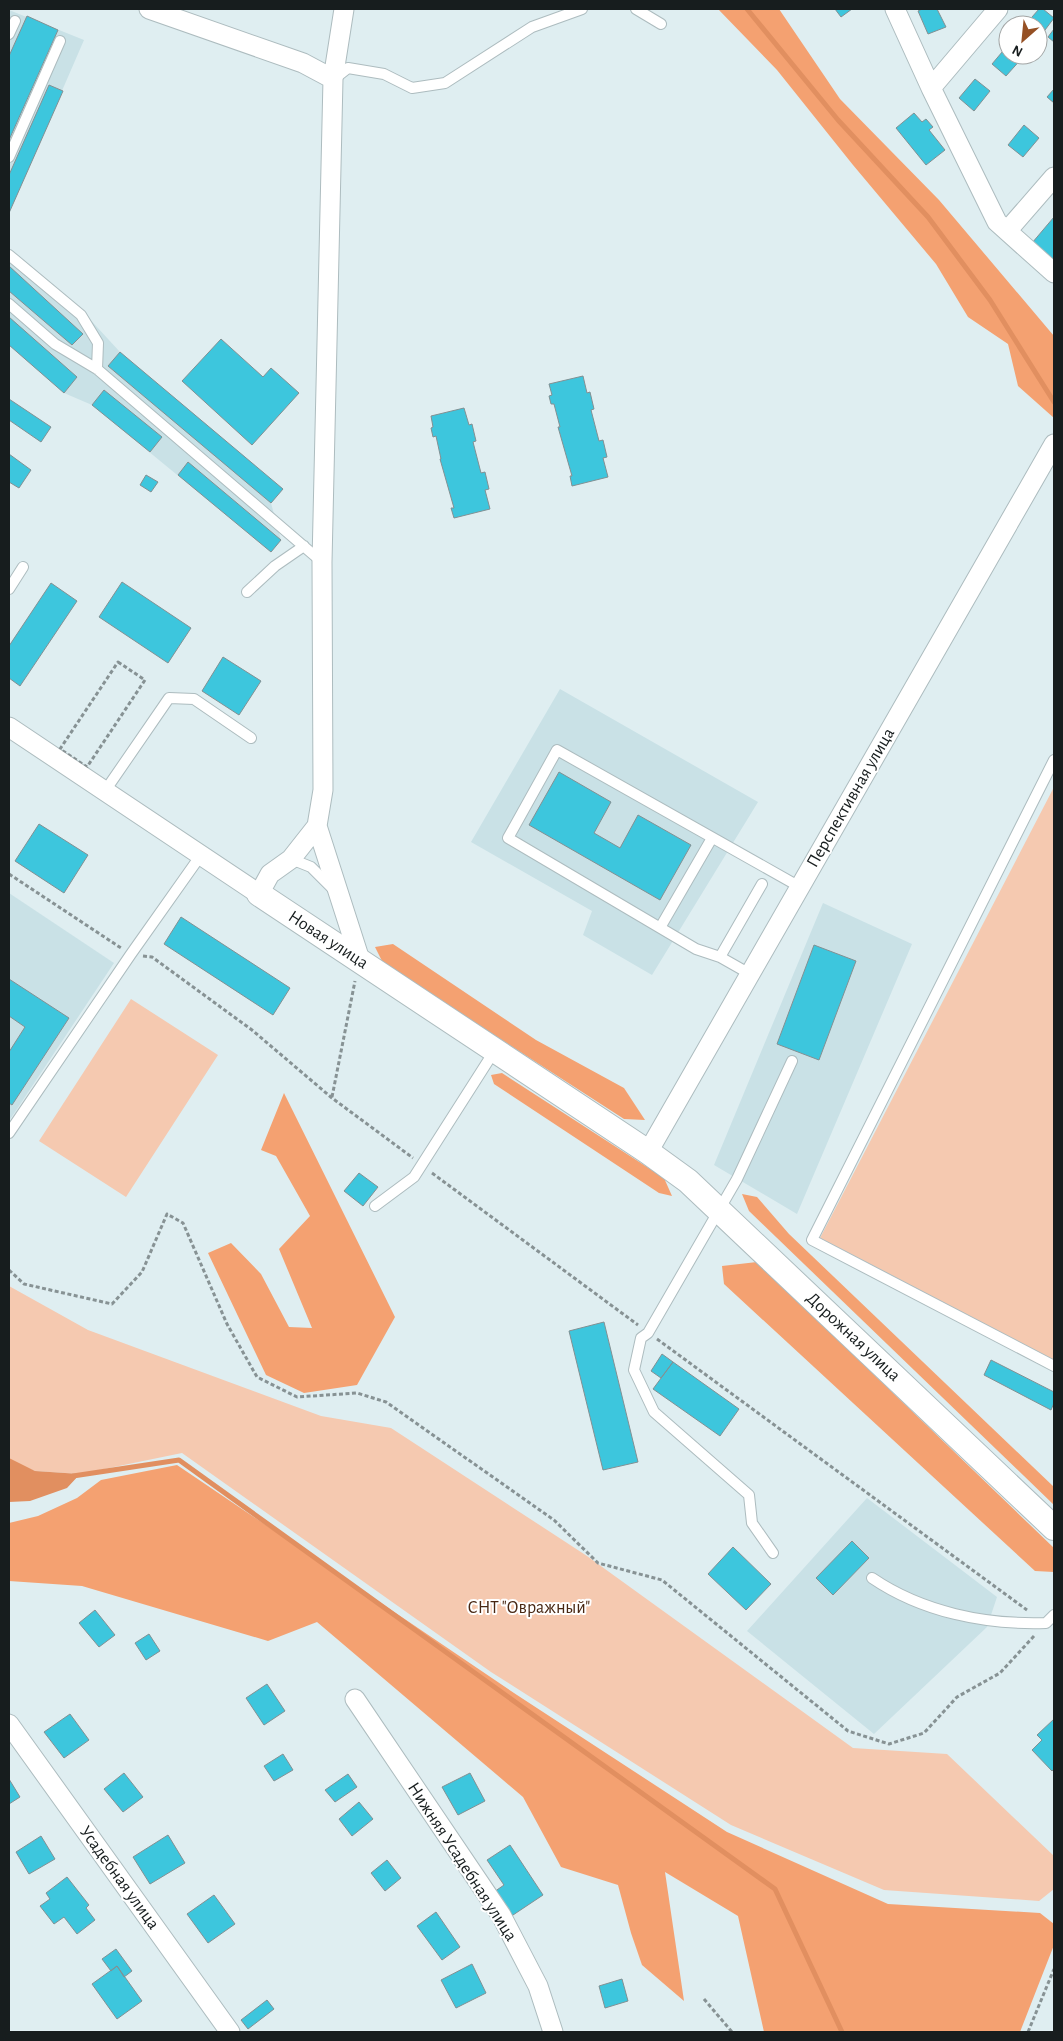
<svg xmlns="http://www.w3.org/2000/svg" width="1063" height="2041" viewBox="0 0 1063 2041" font-family="'Alegreya Sans',sans-serif">
<rect width="100%" height="100%" fill="#dfeef1"/>
<path fill="#c9e1e6" d="M 9,10 L 84,40 L 9,213 Z
M 9,250 L 85,314 L 120,352 L 283,489 L 271,503 L 281,540 L 271,552 L 92,405 L 64,393 L 9,345 Z
M 560,689 L 758,802 L 652,975 L 583,935 L 592,911 L 471,842 Z
M 9,893 L 114,963 L 9,1121 Z
M 823,903 L 912,944 L 797,1214 L 714,1165 Z
M 867,1498 L 997,1597 L 987,1627 L 874,1734 L 747,1631 Z"/>
<path fill="#f5c9b0" d="M 1054,787 L 1054,1360 L 820,1238 Z
M 131,999 L 218,1055 L 126,1197 L 39,1141 Z
M 9,1286 L 88,1330 L 321,1416 L 391,1428 L 587,1556 L 853,1748 L 947,1754 L 1054,1856 L 1054,1889 L 1039,1901 L 884,1890 L 731,1825 L 491,1672 L 182,1453 L 80,1474 L 35,1471 L 9,1461 Z"/>
<path fill="#f4a171" d="M 718,9 L 779,9 L 840,99 L 939,200 L 1054,336 L 1054,418 L 1018,386 L 1008,344 L 968,317 L 936,264 L 853,165 L 777,70 Z
M 393,944 L 536,1040 L 624,1088 L 645,1120 L 624,1119 L 383,963 L 375,947 Z
M 502,1073 L 664,1178 L 672,1196 L 659,1193 L 494,1084 L 491,1075 Z
M 284,1093 L 395,1317 L 357,1385 L 304,1393 L 266,1375 L 208,1253 L 231,1243 L 261,1274 L 289,1327 L 312,1328 L 279,1249 L 310,1216 L 276,1156 L 261,1150 Z
M 742,1194 L 757,1197 L 789,1234 L 1054,1487 L 1054,1505 L 749,1211 Z
M 757,1262 L 1054,1548 L 1054,1572 L 1035,1571 L 724,1284 L 722,1266 Z
M 177,1465 L 517,1695 L 727,1832 L 888,1904 L 1040,1913 L 1054,1924 L 1054,1945 L 1020,2032 L 764,2032 L 738,1916 L 665,1872 L 684,2001 L 642,1965 L 631,1933 L 618,1885 L 561,1867 L 523,1797 L 317,1622 L 268,1641 L 82,1586 L 9,1581 L 9,1523 L 38,1516 L 77,1498 L 101,1480 Z"/>
<path fill="#e18f60" d="M 9,1458 L 35,1471 L 80,1474 L 67,1488 L 30,1501 L 9,1502 Z"/>
<g fill="none" stroke-linecap="round" stroke-linejoin="round">
<path stroke="#e18f60" stroke-width="5" d="M 747,9 L 838,120 L 928,217 L 990,300 L 1054,402
M 73,1476 L 179,1460 L 775,1889 L 842,2032"/>
</g>
<path fill="#3dc6dd" stroke="#829093" d="M 835,9 L 852,9 L 841,17 Z
M 922,9 L 937,9 L 946,27 L 928,34 L 918,11 Z
M 1039,9 L 1043,9 L 1054,18 L 1039,38 L 1038,25 L 1025,25 Z
M 27,16 L 58,30 L 9,140 L 9,56 Z
M 1054,29 L 1054,42 L 1048,37 Z
M 1008,45 L 1008,55 L 1020,55 L 1023,57 L 1006,76 L 992,64 Z
M 975,79 L 990,91 L 974,111 L 959,98 Z
M 49,85 L 63,91 L 9,213 L 9,175 Z
M 1054,89 L 1054,103 L 1047,97 Z
M 914,113 L 922,122 L 926,119 L 933,127 L 929,130 L 945,150 L 926,165 L 896,128 Z
M 1024,125 L 1039,138 L 1023,157 L 1008,145 Z
M 1054,217 L 1054,258 L 1053,260 L 1032,243 Z
M 9,266 L 83,334 L 72,345 L 9,291 Z
M 9,317 L 77,377 L 64,393 L 9,345 Z
M 221,339 L 263,377 L 271,368 L 299,393 L 252,445 L 182,381 Z
M 120,352 L 283,489 L 271,503 L 108,366 Z
M 583,376 L 587,393 L 590,392 L 594,409 L 591,410 L 599,441 L 603,440 L 607,457 L 603,458 L 608,477 L 572,486 L 570,476 L 572,476 L 558,427 L 560,427 L 554,404 L 551,404 L 549,396 L 552,395 L 549,384 Z
M 104,390 L 162,437 L 150,452 L 92,405 Z
M 9,399 L 51,427 L 41,442 L 9,420 Z
M 464,408 L 469,425 L 472,424 L 476,441 L 473,442 L 481,473 L 485,472 L 489,489 L 485,490 L 490,509 L 454,518 L 451,508 L 454,508 L 440,459 L 441,459 L 436,436 L 433,437 L 431,428 L 433,427 L 431,416 Z
M 9,454 L 31,470 L 19,488 L 9,482 Z
M 188,462 L 281,540 L 271,552 L 178,475 Z
M 146,475 L 158,482 L 151,492 L 140,485 Z
M 122,582 L 191,628 L 168,663 L 99,617 Z
M 51,583 L 77,601 L 20,686 L 9,678 L 9,646 Z
M 223,657 L 261,681 L 239,715 L 202,691 Z
M 559,772 L 611,802 L 594,833 L 620,848 L 638,815 L 691,845 L 660,900 L 529,825 Z
M 39,824 L 88,855 L 64,893 L 15,861 Z
M 181,917 L 290,988 L 273,1015 L 164,944 Z
M 814,945 L 856,961 L 819,1060 L 777,1044 Z
M 9,979 L 69,1018 L 12,1105 L 9,1103 L 9,1052 L 25,1027 L 9,1016 Z
M 359,1173 L 378,1187 L 363,1206 L 344,1191 Z
M 604,1322 L 638,1462 L 603,1470 L 569,1331 Z
M 662,1354 L 673,1362 L 661,1378 L 651,1371 Z
M 991,1360 L 1054,1392 L 1054,1403 L 1051,1410 L 984,1375 Z
M 673,1362 L 739,1409 L 720,1436 L 653,1389 Z
M 852,1541 L 869,1558 L 833,1595 L 816,1578 Z
M 733,1547 L 771,1584 L 746,1610 L 708,1574 Z
M 95,1610 L 115,1635 L 99,1647 L 79,1623 Z
M 149,1634 L 160,1651 L 146,1660 L 135,1643 Z
M 267,1684 L 285,1711 L 264,1725 L 246,1698 Z
M 70,1714 L 89,1740 L 64,1758 L 44,1732 Z
M 1054,1719 L 1054,1769 L 1052,1771 L 1032,1750 L 1042,1740 L 1037,1735 Z
M 283,1754 L 293,1770 L 274,1781 L 264,1766 Z
M 124,1773 L 143,1797 L 123,1812 L 104,1789 Z
M 470,1773 L 485,1801 L 458,1815 L 442,1787 Z
M 348,1774 L 357,1787 L 335,1802 L 325,1790 Z
M 9,1779 L 20,1797 L 9,1804 Z
M 359,1802 L 373,1819 L 352,1836 L 339,1819 Z
M 168,1835 L 185,1863 L 150,1884 L 133,1857 Z
M 41,1836 L 55,1859 L 29,1874 L 16,1852 Z
M 510,1845 L 543,1895 L 510,1917 L 494,1892 L 504,1885 L 487,1860 Z
M 387,1860 L 401,1878 L 385,1891 L 371,1873 Z
M 67,1877 L 89,1905 L 86,1908 L 95,1920 L 77,1934 L 64,1917 L 54,1924 L 40,1906 L 50,1899 L 46,1893 Z
M 214,1895 L 235,1924 L 208,1943 L 187,1914 Z
M 436,1912 L 460,1947 L 442,1960 L 417,1926 Z
M 116,1949 L 132,1971 L 124,1977 L 117,1966 L 111,1971 L 102,1959 Z
M 472,1964 L 486,1993 L 456,2008 L 441,1980 Z
M 117,1966 L 142,2001 L 117,2019 L 92,1984 Z
M 622,1979 L 628,2001 L 605,2008 L 599,1986 Z
M 267,2000 L 274,2009 L 248,2029 L 241,2020 Z"/>
<g fill="none" stroke-linecap="round" stroke-linejoin="round">
<defs>
<path id="service" d="M 636,9 L 661,24
M 9,34 L 15,21
M 334,79 L 348,68 L 384,74 L 412,88 L 445,83 L 532,27 L 582,9
M 9,157 L 60,41
M 9,255 L 81,315 L 98,343 L 97,369
M 9,304 L 55,344 L 97,369 L 322,562
M 9,589 L 23,567
M 247,592 L 275,566 L 304,546
M 1054,760 L 812,1240 L 1054,1366
M 105,791 L 169,698 L 194,699 L 251,738
M 291,859 L 311,867 L 334,890
M 661,926 L 712,838
M 720,957 L 762,884
M 750,974 L 720,957 L 696,949 L 508,838 L 557,750 L 800,887
M 9,1133 L 131,954 L 201,855
M 375,1206 L 414,1177 L 495,1050
M 773,1553 L 752,1523 L 749,1495 L 654,1412 L 634,1370 L 641,1338 L 648,1333 L 737,1179 L 792,1061
M 872,1578 C 922,1612 985,1625 1046,1623 L 1054,1615"/>
<path id="minor" d="M 149,9 L 303,63 L 333,79 L 322,562 L 323,790 L 317,826 L 360,960
M 895,9 L 931,88 L 997,222 L 1054,273
M 333,79 L 344,9
M 931,88 L 998,9
M 1007,231 L 1054,177
M 9,727 L 259,894 L 270,874 L 291,859 L 317,826
M 648,1152 L 1054,444
M 355,1699 L 501,1915 L 538,1986 L 553,2032
M 9,1724 L 230,2032"/>
<path id="tertiary" d="M 259,894 L 648,1152 L 688,1181 L 1054,1528"/>
</defs>
<use href="#service" stroke="#adbcbf" stroke-width="12"/>
<use href="#minor" stroke="#adbcbf" stroke-width="21"/>
<use href="#tertiary" stroke="#adbcbf" stroke-width="26"/>
<path stroke="#879294" stroke-width="3" stroke-dasharray="4 2.5" stroke-linecap="butt" d="M 118,662 L 145,680 L 87,767 L 60,749 Z
M 9,874 L 121,948
M 143,956 L 152,957 L 252,1030 L 332,1098 L 413,1158
M 332,1097 L 355,981
M 432,1173 L 638,1325
M 9,1270 L 24,1284 L 112,1304 L 142,1272 L 167,1214 L 183,1223 L 227,1324 L 257,1377 L 297,1397 L 357,1393 L 386,1402 L 554,1520 L 598,1563 L 662,1580 L 848,1731 L 889,1744 L 924,1733 L 957,1697 L 1000,1673 L 1035,1635
M 657,1339 L 1027,1610
M 704,1999 L 732,2032
M 1028,2032 L 1054,1969"/>
<use href="#service" stroke="#fff" stroke-width="10"/>
<use href="#minor" stroke="#fff" stroke-width="19"/>
<use href="#tertiary" stroke="#fff" stroke-width="24"/>
</g>
<g text-anchor="middle" dominant-baseline="central" stroke-width="4" stroke-linejoin="round" paint-order="stroke">
<g font-size="18" fill="#171d1e" stroke="#fff">
<text transform="translate(851 798) rotate(-60)">Перспективная улица</text>
<text transform="translate(328 940) rotate(33)">Новая улица</text>
<text transform="translate(853 1337) rotate(43)">Дорожная улица</text>
<text transform="translate(462 1862) rotate(57)">Нижняя Усадебная улица</text>
<text transform="translate(119 1878) rotate(54)">Усадебная улица</text>
</g>
<g font-size="18" fill="#482713" stroke="#fff">
<text x="529" y="1608">СНТ "Овражный"</text>
</g>
</g>
<rect width="1063" height="2041" fill="none" stroke="#171d1e" stroke-width="20"/>
<g transform="translate(1023 40) rotate(207)"><circle r="24" fill="#ffffff" stroke="#a2a5a5"/>
<path d="M0-4L9 19L0 12L-9 19Z" fill="#955024"/>
<text y="-8" font-size="14" font-weight="bold" text-anchor="middle" fill="#171d1e">N</text>
</g>
</svg>
